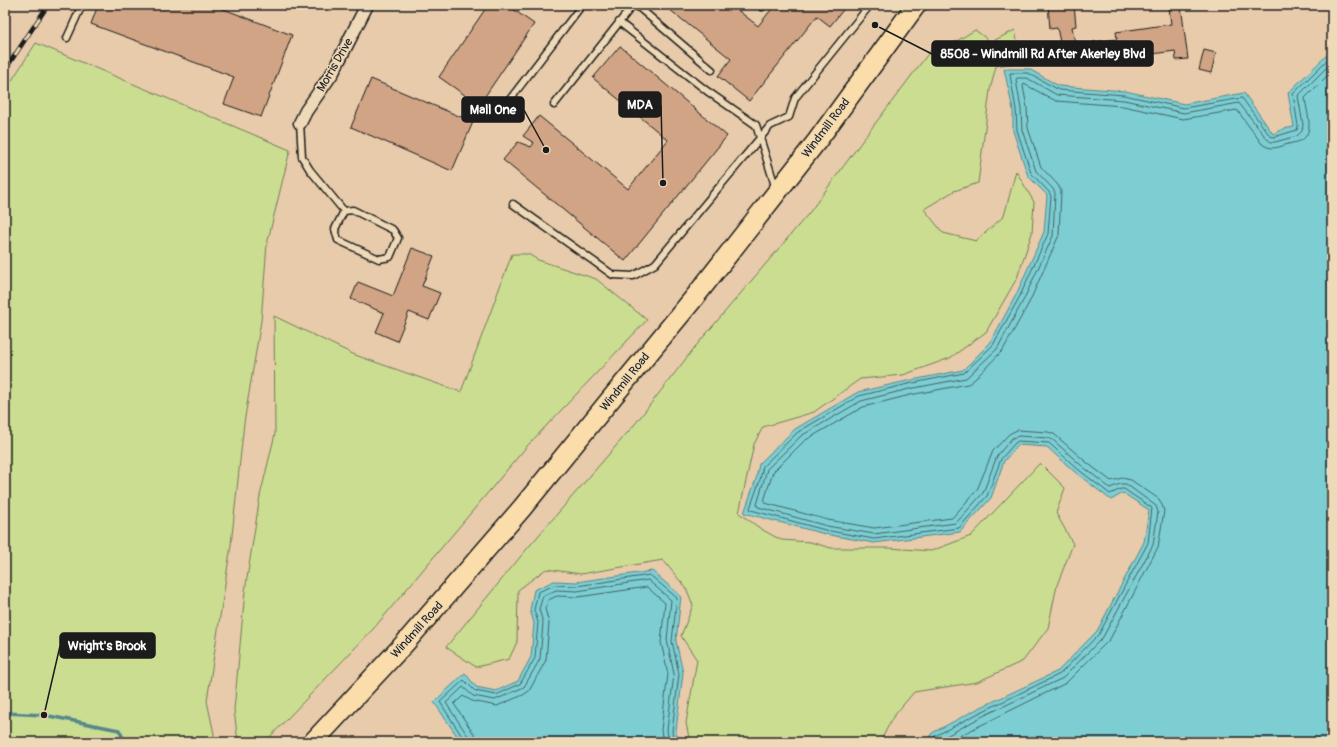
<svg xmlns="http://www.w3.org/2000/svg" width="1337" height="747" viewBox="0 0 1337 747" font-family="Pangolin,sans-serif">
<rect width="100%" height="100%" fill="#e7cbaa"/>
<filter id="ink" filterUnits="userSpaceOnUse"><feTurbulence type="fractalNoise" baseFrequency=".025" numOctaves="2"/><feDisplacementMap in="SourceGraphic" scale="8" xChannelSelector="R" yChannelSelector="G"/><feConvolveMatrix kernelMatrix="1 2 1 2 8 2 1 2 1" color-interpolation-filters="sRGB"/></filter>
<g filter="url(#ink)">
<path fill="#cadd91" stroke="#737c56" d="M 975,30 L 991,42 L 1015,30 L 1021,62 L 996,66 L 990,90 L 978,183 L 954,191 L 924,209 L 943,233 L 976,241 L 1004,216 L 1016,171 L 1034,202 L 1032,233 L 1017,278 L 986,332 L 950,358 L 903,375 L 860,379 L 814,412 L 763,427 L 754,444 L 739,513 L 761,529 L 781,540 L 810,542 L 831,548 L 889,548 L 931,551 L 971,536 L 1040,463 L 1065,488 L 1056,513 L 1073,544 L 1057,585 L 1048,628 L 1023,661 L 977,682 L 914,692 L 893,717 L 880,742 L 690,742 L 686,723 L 697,660 L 681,636 L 693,605 L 686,588 L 663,560 L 581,574 L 546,569 L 518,590 L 517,642 L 509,659 L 476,667 L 446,647 L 526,550 L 635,424 L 695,347 L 809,213 L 868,133 L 937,42 L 947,47 Z
M 36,43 L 290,150 L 267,244 L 261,321 L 244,423 L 231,545 L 207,701 L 214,734 L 213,742 L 5,742 L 5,91 Z
M 512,254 L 528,254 L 538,260 L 596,279 L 647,320 L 528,445 L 374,628 L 265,742 L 238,742 L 234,710 L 245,591 L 260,496 L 275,434 L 274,316 L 355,355 L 461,392 Z"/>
<path fill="#7cced3" stroke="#56878a" d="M 1332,50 L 1332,742 L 925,742 L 932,733 L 977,709 L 1058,671 L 1097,631 L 1144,542 L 1149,510 L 1123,493 L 1111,500 L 1076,473 L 1047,447 L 1018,445 L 1004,461 L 991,498 L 960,532 L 874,543 L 825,534 L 744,513 L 756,479 L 759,464 L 795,429 L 858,392 L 907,381 L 963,370 L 990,343 L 1016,295 L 1044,232 L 1047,195 L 1028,176 L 1013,131 L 1013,110 L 1004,69 L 1029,69 L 1059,86 L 1125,91 L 1184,104 L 1244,93 L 1273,134 L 1283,129 L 1294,127 L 1288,93 Z
M 652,571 L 681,596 L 676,641 L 683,673 L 676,731 L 678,742 L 461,742 L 434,702 L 465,673 L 476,687 L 496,691 L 518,681 L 531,657 L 534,623 L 530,610 L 534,590 L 554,581 L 576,582 Z"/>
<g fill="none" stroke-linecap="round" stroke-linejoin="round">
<path stroke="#426365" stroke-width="1" d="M 464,742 L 463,738 L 440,702 L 464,680 L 475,691 L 496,695 L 520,684 L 535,658 L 538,622 L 534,610 L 538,592 L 555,585 L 577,586 L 650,575 L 677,598 L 672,641 L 679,674 L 672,731 L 674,742
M 469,742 L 468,736 L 446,703 L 463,687 L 473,696 L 495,700 L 524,687 L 540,659 L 543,623 L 539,609 L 543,596 L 556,590 L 577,591 L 648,580 L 671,600 L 667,640 L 674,674 L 667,730 L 669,742
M 475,742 L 474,734 L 454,704 L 463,696 L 472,701 L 497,706 L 523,695 L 529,691 L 546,660 L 549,623 L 545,609 L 548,600 L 557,596 L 578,597 L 647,587 L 665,603 L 661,642 L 668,674 L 661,730 L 663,742
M 930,742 L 935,736 L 979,713 L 1060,674 L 1099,634 L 1148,543 L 1152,508 L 1124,489 L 1121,489 L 1110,494 L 1079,470 L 1049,443 L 1018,441 L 1015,443 L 1001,459 L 987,496 L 959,528 L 874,539 L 825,530 L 751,510 L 750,508 L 760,480 L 763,466 L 798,432 L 859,396 L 908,384 L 964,373 L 993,345 L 1020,296 L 1048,234 L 1051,196 L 1049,192 L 1031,173 L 1017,130 L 1016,109 L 1010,75 L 1010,73 L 1028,73 L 1059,90 L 1124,95 L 1184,108 L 1242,98 L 1270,136 L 1274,137 L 1297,130 L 1298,126 L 1293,94 L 1332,55
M 937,742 L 939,740 L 981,717 L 1063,678 L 1103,637 L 1153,545 L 1158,512 L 1156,506 L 1126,484 L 1120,484 L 1110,488 L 1082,466 L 1053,440 L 1048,438 L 1019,436 L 1012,438 L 997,456 L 983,493 L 956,523 L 874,534 L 827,526 L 758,507 L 757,505 L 767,469 L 801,436 L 861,401 L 909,389 L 966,378 L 997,349 L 1024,299 L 1053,236 L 1055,193 L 1053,189 L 1036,171 L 1022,130 L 1021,109 L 1016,80 L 1017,78 L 1027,78 L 1057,95 L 1124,100 L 1184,113 L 1239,103 L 1267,139 L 1271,142 L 1275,142 L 1297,136 L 1302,131 L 1303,125 L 1298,96 L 1332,62
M 947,742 L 1066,683 L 1110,639 L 1158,547 L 1164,511 L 1162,505 L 1159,499 L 1131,480 L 1122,478 L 1111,481 L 1086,462 L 1054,434 L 1048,432 L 1017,430 L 1009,434 L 993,451 L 977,490 L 952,518 L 874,528 L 828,520 L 765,503 L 764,501 L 773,472 L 804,441 L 863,407 L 910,395 L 968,384 L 974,380 L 1003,350 L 1030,301 L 1059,235 L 1061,191 L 1058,185 L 1041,167 L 1028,128 L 1027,108 L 1023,86 L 1024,84 L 1056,101 L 1123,106 L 1183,119 L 1237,110 L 1262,144 C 1270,150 1277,148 1285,145 C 1290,143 1295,143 1300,141 C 1316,133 1306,111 1305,98 L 1332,71"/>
<path stroke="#56878a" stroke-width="3.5" d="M 5,713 L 44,715 L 119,730 L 125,742"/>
</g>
<path fill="#d0a485" stroke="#1c1c1c" d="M 98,5 L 213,5 L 292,35 L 261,117 L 224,104 L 234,77 L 91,24 Z
M 488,5 L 507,5 L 534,24 L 479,105 L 439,77 Z
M 664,5 L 731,5 L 758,26 L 775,5 L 847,5 L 830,26 L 817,16 L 749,101 L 718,76 L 731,59 Z
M 1048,5 L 1074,5 L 1076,26 L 1072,27 L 1077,53 L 1063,56 L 1057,28 L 1050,29 Z
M 1181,6 L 1188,59 L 1176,60 L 1175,51 L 1144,55 L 1144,49 L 1114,53 L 1115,56 L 1095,59 L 1093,42 L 1117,39 L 1116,32 L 1171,24 L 1169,8 Z
M 620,46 L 727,136 L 625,261 L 503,160 L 518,142 L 531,147 L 534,143 L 523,136 L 539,116 L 628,189 L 668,140 L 593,78 Z
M 1204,50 L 1216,53 L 1211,73 L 1199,70 Z
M 371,79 L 473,122 L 452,171 L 351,127 Z
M 412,248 L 434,256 L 422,286 L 440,293 L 429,320 L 409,312 L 397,341 L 376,332 L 384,313 L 351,299 L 358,282 L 393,296 Z"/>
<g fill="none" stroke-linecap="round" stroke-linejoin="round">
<defs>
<path id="lane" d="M 636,5 L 712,70
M 760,5 L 762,7
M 619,22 L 707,91 L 756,125 L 776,189
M 67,38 L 82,5
M 554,105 L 633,5
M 498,115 L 582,5
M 300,123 L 302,157 L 310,170 L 344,211 L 353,210 L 393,230 L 398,238 L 390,257 L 379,259 L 338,240 L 335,229 L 344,211
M 513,204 L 613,275 L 633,276 L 655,264 L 770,126 L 789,117 L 795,98 L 870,5"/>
<path id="street" d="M 300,123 L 306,111 L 333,72 L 367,5"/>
<path id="primary" d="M 313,742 L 405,643 L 522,508 L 610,400 L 694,298 L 817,141 L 916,5"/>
</defs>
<use href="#lane" stroke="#1c1c1c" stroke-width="9"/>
<use href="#street" stroke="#1c1c1c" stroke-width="15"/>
<use href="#primary" stroke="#1c1c1c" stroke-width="22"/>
<use href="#lane" stroke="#eed9b8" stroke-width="6"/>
<use href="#street" stroke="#eed9b8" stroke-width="12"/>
<use href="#primary" stroke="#fbddab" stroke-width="19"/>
<defs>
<path id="rail" d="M 5,11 L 7,5
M 5,70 L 48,5"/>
</defs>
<use href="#rail" stroke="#1c1c1c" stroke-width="4.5"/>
<use href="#rail" stroke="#eed9b8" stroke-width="3" stroke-dasharray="9" stroke-linecap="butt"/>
</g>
</g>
<g text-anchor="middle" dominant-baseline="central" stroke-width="3" stroke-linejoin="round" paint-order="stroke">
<g font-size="12" fill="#1c1c1c" stroke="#eed9b8">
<text transform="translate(335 65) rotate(-60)">Morris Drive</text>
<text transform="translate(826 128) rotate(-53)">Windmill Road</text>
<text transform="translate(625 382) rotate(-51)">Windmill Road</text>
<text transform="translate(417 630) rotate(-48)">Windmill Road</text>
</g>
</g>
<path fill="none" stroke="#1c1c1c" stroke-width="1.5" d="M875 25L932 54M663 183L661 105M546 150L524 110M44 715L60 646"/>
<g fill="#1c1c1c" stroke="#eed9b8" stroke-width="1.5">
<circle cx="875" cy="25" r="4"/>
<circle cx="663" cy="183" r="4"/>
<circle cx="546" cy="150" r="4"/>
<circle cx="44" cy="715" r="4"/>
</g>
<g fill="#1c1c1c" stroke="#1c1c1c" stroke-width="1.5">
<rect x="932" y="41" width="221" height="25" rx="4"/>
<rect x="619" y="92" width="42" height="25" rx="4"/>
<rect x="462" y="97" width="62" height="25" rx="4"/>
<rect x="60" y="633" width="95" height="25" rx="4"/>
</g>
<g font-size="13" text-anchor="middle" font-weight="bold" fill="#fff">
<text x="1043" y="58">8508 - Windmill Rd After Akerley Blvd</text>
<text x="640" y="109">MDA</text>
<text x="493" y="114">Mall One</text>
<text x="107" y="650">Wright's Brook</text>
</g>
<rect width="1337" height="747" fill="none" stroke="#eed9b8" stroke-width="20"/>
<rect x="10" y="10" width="1317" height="727" fill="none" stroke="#1c1c1c" stroke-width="1.5" filter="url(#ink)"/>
</svg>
